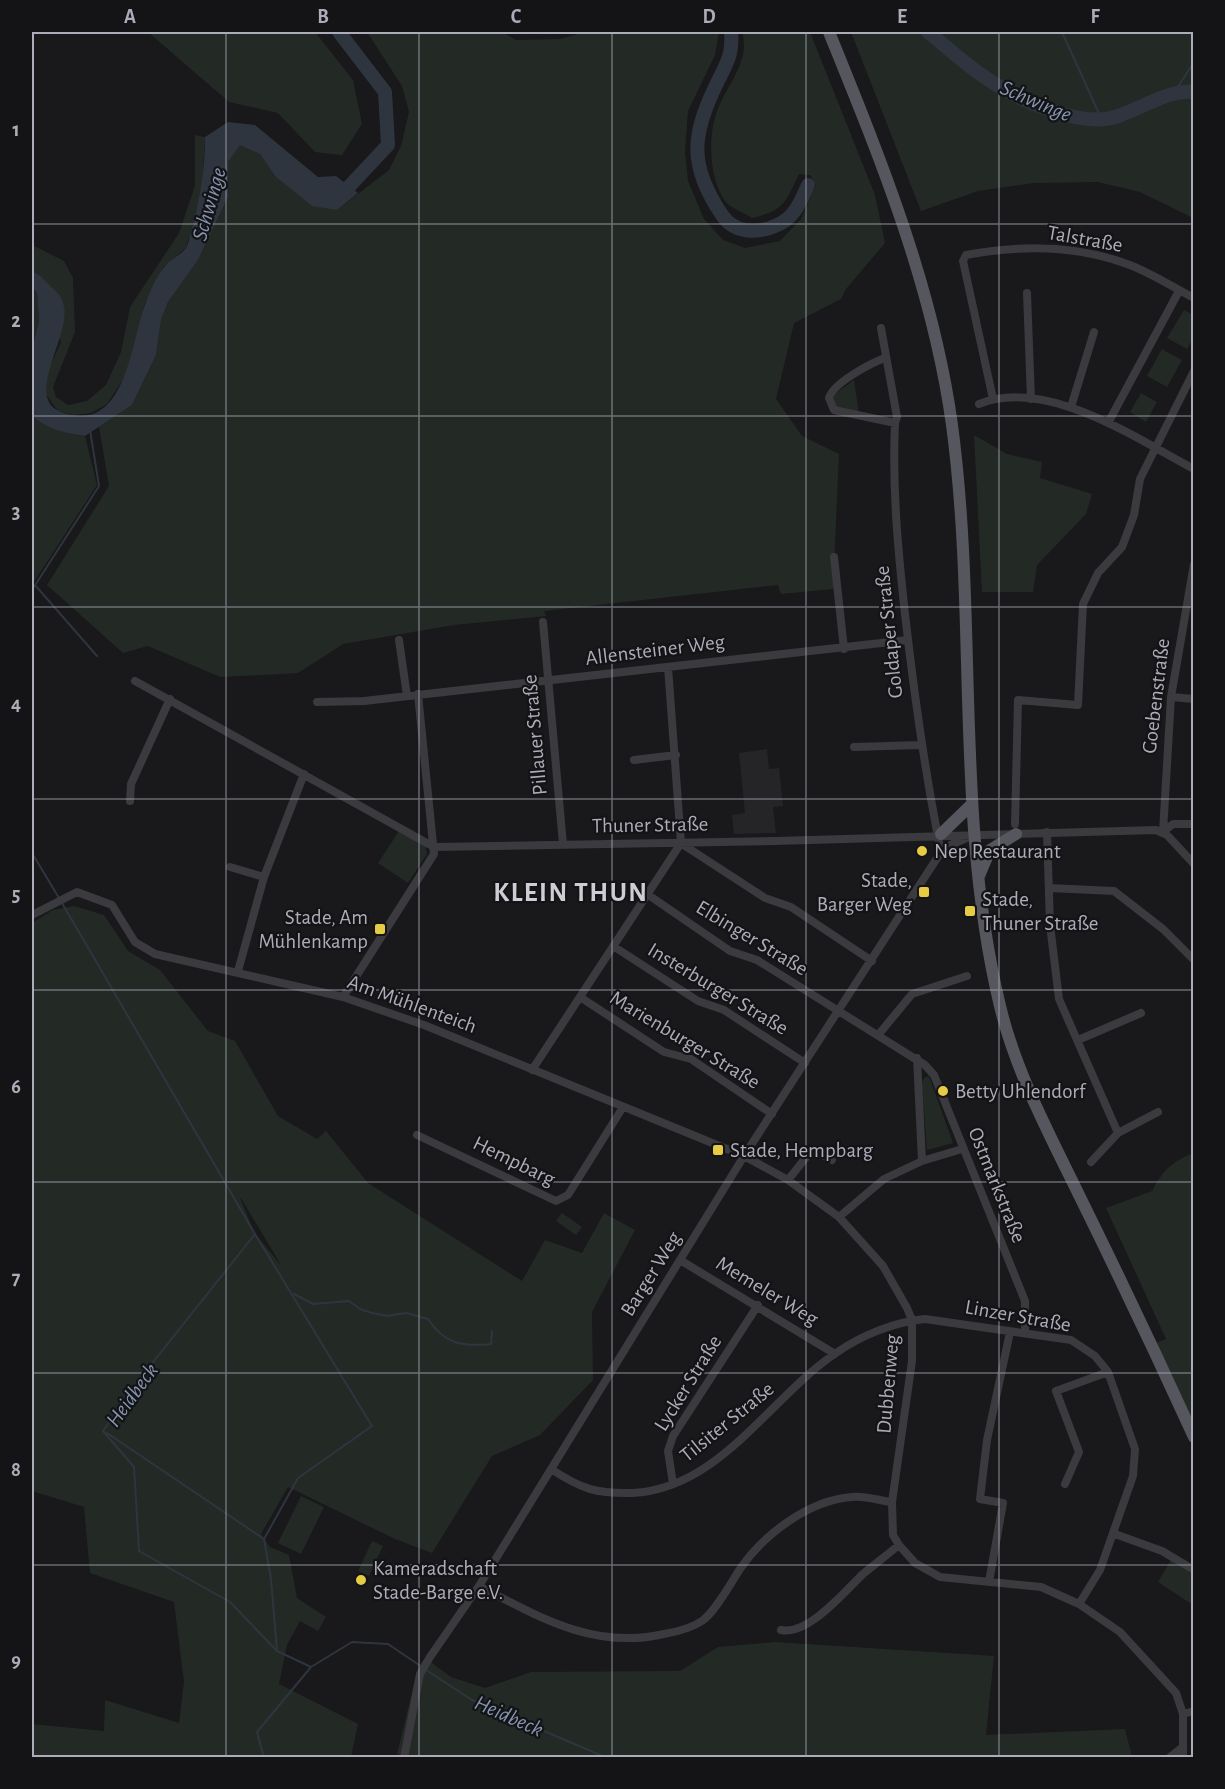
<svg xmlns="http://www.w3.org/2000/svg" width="1225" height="1789" viewBox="0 0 1225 1789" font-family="'Alegreya Sans',sans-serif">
<rect width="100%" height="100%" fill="#19181a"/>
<path fill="#252427" d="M 767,749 L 769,769 L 779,768 L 783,806 L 773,807 L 776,833 L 734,834 L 732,815 L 745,813 L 739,753 Z"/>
<path fill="#232a25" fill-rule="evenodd" d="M 148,32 L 315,32 L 353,80 L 362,124 L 342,155 L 315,152 L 278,113 L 229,102 Z
M 367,32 L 502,32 L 516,40 L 560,39 L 585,32 L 719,32 L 715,55 L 688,111 L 685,151 L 688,181 L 704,219 L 723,240 L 745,248 L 780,241 L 801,219 L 816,185 L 810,175 L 799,174 C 785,203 785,210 752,218 C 745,213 730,208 725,201 C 708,177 707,130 720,104 C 731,80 750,59 742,32 L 810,32 L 875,195 L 885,243 L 846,289 L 841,299 L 794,323 L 776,399 L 802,436 L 839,454 L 833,589 L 781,594 L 778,585 L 544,611 L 546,616 L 454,625 L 343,644 L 298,673 L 264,675 L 220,677 L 148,646 L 123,653 L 47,585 L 109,486 L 99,427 L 132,405 L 156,355 L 161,320 L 168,302 L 198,260 L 228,197 L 228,162 L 240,144 L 260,154 L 275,176 L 337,210 L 389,170 L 401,146 L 409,112 L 402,86 Z
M 851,32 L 1193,32 L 1193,218 L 1140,192 L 1098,182 L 1034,183 L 978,191 L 921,211 Z
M 195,135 L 205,137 L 202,189 L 186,248 L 164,266 L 145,303 L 128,372 L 107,404 L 91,413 L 73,415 L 58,411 L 45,393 L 46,375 L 61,342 L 38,274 L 32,271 L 32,245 L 64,261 L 73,278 L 75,332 L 53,387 L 56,397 L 68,405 L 87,401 L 106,385 L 121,352 L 130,307 L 179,233 L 195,186 Z
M 32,287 L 37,293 L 39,321 L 32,349 Z
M 1184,310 L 1193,315 L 1193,338 L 1187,349 L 1167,338 Z
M 1162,349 L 1182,360 L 1167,387 L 1147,376 Z
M 854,380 L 859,414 L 836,407 L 832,396 Z
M 1141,393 L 1157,402 L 1146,422 L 1130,412 Z
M 32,416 C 48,429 65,433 85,436 L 97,485 L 32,585 Z
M 974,435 L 1007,454 L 1042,462 L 1040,478 L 1092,494 L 1086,514 L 1037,565 L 1033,592 L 982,592 Z
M 399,831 L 425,845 L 427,854 L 408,883 L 378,863 Z
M 74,906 L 104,915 L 128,951 L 160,970 L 208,1031 L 235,1041 L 278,1116 L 317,1139 L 326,1131 L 368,1183 L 522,1281 L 545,1240 L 582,1253 L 604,1213 L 635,1230 L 592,1312 L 593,1380 L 540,1435 L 492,1456 L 432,1553 L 395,1539 L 288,1487 L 261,1534 L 270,1547 L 289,1555 L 297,1598 L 326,1617 L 318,1631 L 300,1621 L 287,1645 L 279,1684 L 358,1724 L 351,1757 L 32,1757 L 32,1724 L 104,1731 L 105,1700 L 179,1723 L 184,1682 L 174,1602 L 90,1573 L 84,1507 L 32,1491 L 32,923 L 53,910 ZM 240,1198 L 241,1198 L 281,1265 L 255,1234 Z
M 929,1076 L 953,1143 L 927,1150 L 922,1084 L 924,1078 Z
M 1193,1153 L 1193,1424 L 1156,1343 L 1166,1339 L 1106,1208 L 1152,1191 C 1163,1170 1172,1162 1193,1153 Z
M 562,1213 L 582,1227 L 576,1235 L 556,1221 Z
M 301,1496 L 324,1507 L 301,1554 L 278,1543 Z
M 372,1541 L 383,1546 L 369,1576 L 358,1571 Z
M 1171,1560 L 1193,1575 L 1193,1605 L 1158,1582 Z
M 775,1642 L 994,1656 L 986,1735 L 1125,1729 L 1132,1757 L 406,1758 L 397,1754 L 418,1668 L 425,1658 L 451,1677 L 485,1688 L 531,1672 L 680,1671 L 718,1647 Z"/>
<path fill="#2f353e" d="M 228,122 L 255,125 L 318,177 L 336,176 L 358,193 L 337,210 L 312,206 L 275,176 L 260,154 L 240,145 L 228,162 L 228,197 L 198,260 L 168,302 L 161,320 L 156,355 L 132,405 L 85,436 C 65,433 48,430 32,416 L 32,349 L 39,321 L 37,293 L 32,287 L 32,271 C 39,274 44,279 49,285 C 55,290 61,295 63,303 C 74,333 22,397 61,412 C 127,437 131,339 146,302 C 150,291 157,275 165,266 C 170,259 181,255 186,248 C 189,244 189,236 191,231 C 200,199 205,170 205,137 Z"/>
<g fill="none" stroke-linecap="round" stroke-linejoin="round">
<path stroke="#2f353e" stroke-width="2" d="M 1062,32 L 1101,118
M 1174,93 L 1194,62
M 35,585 L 97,656
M 32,590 L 99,486 L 90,430
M 32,853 L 59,898
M 62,903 L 255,1234 L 142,1376 L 103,1431 L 134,1467 L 139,1551 L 230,1602 L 277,1651 L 311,1667 L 352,1642 L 388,1644 L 422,1667
M 255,1234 L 372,1426 L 298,1478 L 264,1539 L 271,1579 L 277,1651
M 294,1294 L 313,1304 L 349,1301 L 360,1309 L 372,1313 L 387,1316 L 406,1313 L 428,1319 C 444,1344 463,1347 491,1344 L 492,1331
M 107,1433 L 264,1539
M 426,1670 L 472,1700 L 607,1758
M 264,1758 L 257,1732 L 311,1667"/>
<path stroke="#2f353e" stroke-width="14" d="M 731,32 C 733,55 727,62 717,83 C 692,134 688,165 722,215 C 734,233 756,234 775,226 C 794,219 800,203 808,185
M 928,32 C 947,47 965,64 986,78 C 1016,99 1079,128 1115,117 C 1142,109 1165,90 1194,92
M 335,192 L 343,193 L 388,145 L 385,92 L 339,32"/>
<path stroke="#3a3a3f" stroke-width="8" d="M 1027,293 L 1031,399
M 881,328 L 897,417 L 895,423 L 834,410 L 829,398 C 833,383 871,363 885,358
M 993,399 L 963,261 L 966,255 C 1019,245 1076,245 1127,264 C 1150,272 1172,287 1194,298
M 979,404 C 1047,377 1135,438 1194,469
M 1071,407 L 1094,332
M 895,423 C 892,487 898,550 905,614 C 914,694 925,773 941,852
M 1108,423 L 1179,291
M 834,557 L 844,649
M 543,622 L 563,844
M 399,640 L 407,696
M 668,667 L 681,843
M 135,681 L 434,847 L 775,841 L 1156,830 L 1167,835 L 1194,864
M 1171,697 L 1194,699
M 317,702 L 364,701 L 908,640
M 854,747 L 920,745
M 634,760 L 676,755
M 130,801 L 131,784 L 170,699
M 1015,824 L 1018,700 L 1078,705 L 1083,604 L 1098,573 L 1122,547 L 1134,515 L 1140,479 L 1194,371
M 1047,832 L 1050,925 L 1059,999 L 1118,1133
M 1163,832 L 1171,697 L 1194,564
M 1163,832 L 1173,824 L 1194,824
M 682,844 L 765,898 L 791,907 L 872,961
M 230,867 L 264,877
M 1049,888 L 1114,891 L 1163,929 L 1194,960
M 647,894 L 730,951 L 757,960 L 925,1065 L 934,1075 L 1025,1301 L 1025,1332
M 32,915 L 77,892 L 112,905 L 135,942 L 155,954 L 343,997 L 424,1025 L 744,1156 L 788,1180 L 839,1217 L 883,1266 L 907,1308 L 912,1320 L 912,1361 L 892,1502 L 893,1535 L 899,1545 L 915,1563 L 940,1577 L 1041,1587 L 1079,1604 L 1120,1632 L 1176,1693 L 1183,1714 L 1183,1758
M 613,946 L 698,1001 L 724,1010 L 805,1063
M 238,971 L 264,877 L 304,774
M 343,997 L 434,854 L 418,694
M 580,997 L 664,1052 L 691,1059 L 772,1114
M 879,1034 L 912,994 L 967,976
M 1078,1040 L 1141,1013
M 917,1058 L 922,1161
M 532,1070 L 681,843
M 417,1135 L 556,1201 L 568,1195 L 623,1107
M 1091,1162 L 1118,1133 L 1158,1112
M 788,1180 L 812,1150 L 832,1160
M 839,1217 L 884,1179 L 922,1161 L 962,1149
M 680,1260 L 835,1354
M 551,1469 C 581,1489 597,1494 632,1493 C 720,1489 770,1397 836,1353 C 862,1335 894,1322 925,1319 L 1071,1340 L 1095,1356 L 1108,1372 L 1135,1449 L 1133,1476 L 1100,1570 L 1079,1604
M 673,1484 L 668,1451 L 673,1436 L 758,1305
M 1065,1484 L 1079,1452 L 1056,1391 L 1108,1372
M 1115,1534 L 1162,1551 L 1194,1570
M 989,1582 L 1003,1503 L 980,1499 L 987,1440 L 1010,1332
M 479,1586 C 539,1617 594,1650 664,1634 C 676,1632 691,1628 702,1621 C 715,1612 731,1583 740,1569 C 763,1535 809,1500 852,1497 C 864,1495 880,1501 892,1502
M 781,1630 C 808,1636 845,1591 863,1574 C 875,1564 887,1555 899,1545
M 1183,1714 L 1194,1711
M 404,1758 L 420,1674 L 430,1657 L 479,1586 L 744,1156 L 941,852 L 946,847 L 971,836
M 1169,1758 L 1183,1747"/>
<path stroke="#56565e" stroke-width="12" d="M 829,32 C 881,160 933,287 952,425 C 978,619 954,815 1000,1006 C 1016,1073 1050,1135 1080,1197 C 1119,1276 1157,1356 1194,1437
M 941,834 L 971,805
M 979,876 L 990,850 L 1016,834"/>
</g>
<path fill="none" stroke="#acadb9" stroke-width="1.5" stroke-opacity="0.55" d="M 226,32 L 226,1758M 419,32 L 419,1758M 612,32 L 612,1758M 806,32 L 806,1758M 999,32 L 999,1758M 32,224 L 1194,224M 32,416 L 1194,416M 32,607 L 1194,607M 32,799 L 1194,799M 32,990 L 1194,990M 32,1182 L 1194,1182M 32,1373 L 1194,1373M 32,1565 L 1194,1565"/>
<g fill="#e6cb45" stroke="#141315" stroke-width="2">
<circle cx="922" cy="851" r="6"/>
<rect x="918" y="886" width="12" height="12" rx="3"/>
<rect x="964" y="905" width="12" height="12" rx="3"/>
<rect x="374" y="923" width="12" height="12" rx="3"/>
<circle cx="943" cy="1091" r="6"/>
<rect x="712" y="1144" width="12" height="12" rx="3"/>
<circle cx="361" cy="1580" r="6"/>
</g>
<g text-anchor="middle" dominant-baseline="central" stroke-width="4.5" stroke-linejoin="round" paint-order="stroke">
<g font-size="21" fill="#acadb9" stroke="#141315">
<text transform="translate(1085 239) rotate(10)">Talstraße</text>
<text transform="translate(889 632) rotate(-96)">Goldaper Straße</text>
<text transform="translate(655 650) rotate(-7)">Allensteiner Weg</text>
<text transform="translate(1156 696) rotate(-83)">Goebenstraße</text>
<text transform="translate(535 735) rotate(-95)">Pillauer Straße</text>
<text transform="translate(650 825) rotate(-1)">Thuner Straße</text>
<text transform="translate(752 938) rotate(31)">Elbinger Straße</text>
<text transform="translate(718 989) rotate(31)">Insterburger Straße</text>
<text transform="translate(412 1004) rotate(20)">Am Mühlenteich</text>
<text transform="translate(685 1040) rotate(31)">Marienburger Straße</text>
<text transform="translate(514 1161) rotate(26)">Hempbarg</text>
<text transform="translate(997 1185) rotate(68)">Ostmarkstraße</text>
<text transform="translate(651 1274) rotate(-58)">Barger Weg</text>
<text transform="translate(767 1291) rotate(31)">Memeler Weg</text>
<text transform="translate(1018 1316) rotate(10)">Linzer Straße</text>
<text transform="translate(688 1383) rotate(-58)">Lycker Straße</text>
<text transform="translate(888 1384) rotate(-85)">Dubbenweg</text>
<text transform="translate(727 1422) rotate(-39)">Tilsiter Straße</text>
</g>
<g font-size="21" fill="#acadb9" stroke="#141315" text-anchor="start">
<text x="934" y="851">Nep Restaurant</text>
<text x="912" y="880" text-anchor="end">Stade,<tspan x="912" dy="24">Barger Weg</tspan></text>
<text x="982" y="899">Stade,<tspan x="982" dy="24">Thuner Straße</tspan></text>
<text x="368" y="917" text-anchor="end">Stade, Am<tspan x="368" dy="24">Mühlenkamp</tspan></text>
<text x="955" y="1091">Betty Uhlendorf</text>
<text x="730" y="1150">Stade, Hempbarg</text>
<text x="373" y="1568">Kameradschaft<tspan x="373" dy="24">Stade-Barge e.V.</tspan></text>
</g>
<g font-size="22" font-style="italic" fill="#8595b1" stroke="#141315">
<text transform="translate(1036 101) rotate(23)">Schwinge</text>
<text transform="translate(209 204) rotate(-74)">Schwinge</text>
<text transform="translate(132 1395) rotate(-54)">Heidbeck</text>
<text transform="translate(509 1716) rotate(24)">Heidbeck</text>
</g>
<g font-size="27" font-weight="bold" letter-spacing="1.5" fill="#cccdd5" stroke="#141315">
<text x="571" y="892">KLEIN THUN</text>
</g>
</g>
<rect width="1225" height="1789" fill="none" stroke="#141315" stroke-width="66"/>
<rect x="33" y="33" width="1159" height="1723" fill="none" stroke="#acadb9" stroke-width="2"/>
<g font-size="20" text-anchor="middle" font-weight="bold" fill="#acadb9">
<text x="130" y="23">A</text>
<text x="323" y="23">B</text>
<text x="516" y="23">C</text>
<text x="709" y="23">D</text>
<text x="902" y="23">E</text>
<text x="1095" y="23">F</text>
<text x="16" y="136">1</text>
<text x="16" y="327">2</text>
<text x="16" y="518">3</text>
<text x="16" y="710">4</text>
<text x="16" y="901">5</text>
<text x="16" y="1093">6</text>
<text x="16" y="1284">7</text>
<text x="16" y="1476">8</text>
<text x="16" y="1667">9</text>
</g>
</svg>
